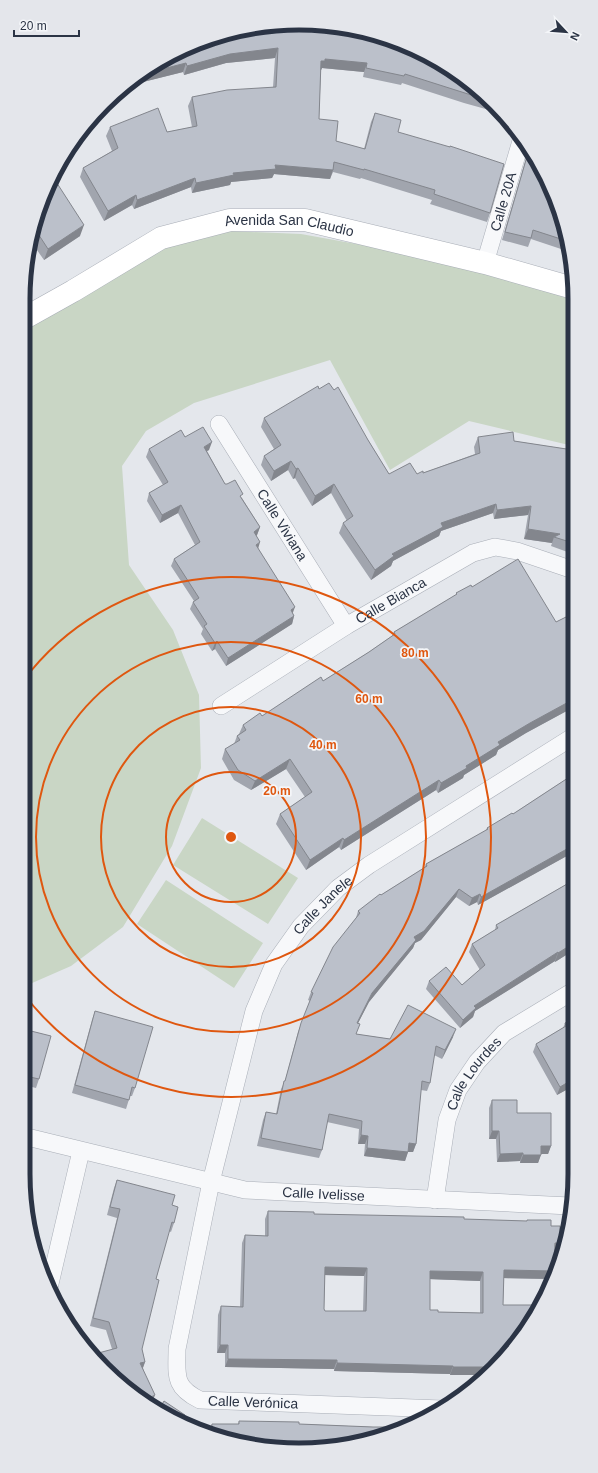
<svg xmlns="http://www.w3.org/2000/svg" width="598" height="1473" viewBox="0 0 598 1473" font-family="Helvetica,sans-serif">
<rect width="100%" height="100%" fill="#e4e7ec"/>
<path fill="#c9d6c5" d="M 229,231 L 301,234 L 362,245 L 487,272 L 573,300 L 573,446 L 469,421 L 390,470 L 330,360 L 194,403 L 146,431 L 122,466 L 129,565 L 173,630 L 199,695 L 201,768 L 172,846 L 123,927 L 71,966 L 23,987 L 23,329 L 164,248 Z
M 202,818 L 298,878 L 268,924 L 173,865 Z
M 166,880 L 263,943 L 234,988 L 137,924 Z"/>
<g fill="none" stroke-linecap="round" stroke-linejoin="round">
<defs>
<g id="street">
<path id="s1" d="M 485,263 L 521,141"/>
<path id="s2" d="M 219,424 L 346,626"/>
<path id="s3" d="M 221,706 L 346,626 L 473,553 L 495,547 L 517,551 L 573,570"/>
<path id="s4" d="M 23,1136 L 245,1190 L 570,1206"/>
<path id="s5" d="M 435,1200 L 447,1120 L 458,1090 L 477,1062 L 504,1033 L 575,990"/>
<path d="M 49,1288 L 81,1151"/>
<path id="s6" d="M 442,1409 L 200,1400 C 173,1387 177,1375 177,1349 L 211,1182 L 254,1011 L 274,964 L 301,926 L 338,888 L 369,865 L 574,736"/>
</g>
<g id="secondary">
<path id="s7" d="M 23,319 L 73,291 L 161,238 L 230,220 L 305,220 L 485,263 L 573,288"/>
</g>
</defs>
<use href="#street" stroke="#a9aeb7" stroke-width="18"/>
<use href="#secondary" stroke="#a9aeb7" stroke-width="23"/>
<use href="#street" stroke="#f7f8fa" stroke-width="17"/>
<use href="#secondary" stroke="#fff" stroke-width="22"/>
</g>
<path fill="#a1a5ae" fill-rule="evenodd" d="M 227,32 L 452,69 L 500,112 L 500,113 L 464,103 L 402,83 L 401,85 L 363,77 L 364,72 L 322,68 L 321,70 L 319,119 L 336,141 L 364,149 L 371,122 L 375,113 L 398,132 L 490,213 L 487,222 L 430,204 L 432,200 L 361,178 L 360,179 L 333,172 L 330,179 L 274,174 L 272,178 L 231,182 L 230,185 L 192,193 L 191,187 L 134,209 L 132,205 L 104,221 L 80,177 L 83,168 L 112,151 L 106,136 L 110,127 L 167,132 L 192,127 L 188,106 L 192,97 L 273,87 L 275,58 L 226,63 L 184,75 L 183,72 L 123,87 Z
M 528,153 L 554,193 L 570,252 L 531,239 L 528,247 L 502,240 L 525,162 Z
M 38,210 L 80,236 L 44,260 L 32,243 Z
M 319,389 L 368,440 L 389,474 L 417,474 L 423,473 L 475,454 L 474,447 L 478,437 L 514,441 L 573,450 L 573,554 L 551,546 L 552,543 L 524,539 L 528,515 L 494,519 L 493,513 L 441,531 L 439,536 L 393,561 L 391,566 L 371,580 L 339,533 L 343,523 L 347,521 L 331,493 L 312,506 L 295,478 L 293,479 L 288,470 L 271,481 L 261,465 L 264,456 L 274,449 L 261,427 L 264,418 Z
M 185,437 L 209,450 L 207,451 L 225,484 L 242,498 L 260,527 L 257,535 L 257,536 L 258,548 L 294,616 L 292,624 L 226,666 L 215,649 L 212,651 L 201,634 L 203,629 L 190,609 L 193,602 L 194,601 L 171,566 L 174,559 L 195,545 L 178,513 L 160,523 L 147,501 L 149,493 L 163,485 L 146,457 L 149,449 Z
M 472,587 L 556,622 L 574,613 L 574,707 L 526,733 L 498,750 L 496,755 L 464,775 L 463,778 L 438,793 L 436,790 L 341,850 L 339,847 L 306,870 L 276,824 L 280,814 L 305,797 L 286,769 L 251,790 L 234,780 L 222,759 L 225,749 L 234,744 L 237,736 L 239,734 L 243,725 L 262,716 L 323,681 L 369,652 L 392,636 L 394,632 L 456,595 L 456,593 Z
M 574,774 L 574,852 L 478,905 L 477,902 L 469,906 L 456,897 L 421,940 L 415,943 L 413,948 L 369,1002 L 358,1023 L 356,1034 L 390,1039 L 453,1037 L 442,1059 L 434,1055 L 430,1083 L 427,1091 L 421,1090 L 416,1144 L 413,1152 L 408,1152 L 405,1161 L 364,1156 L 365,1144 L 358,1144 L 359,1129 L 327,1122 L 322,1150 L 319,1158 L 257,1146 L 263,1120 L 266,1112 L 276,1114 L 281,1089 L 285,1081 L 298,1032 L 310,1001 L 308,1000 L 311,992 L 356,918 L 358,911 L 381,895 L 424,868 L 426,864 L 485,831 L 487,828 L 513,814 Z
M 574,880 L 574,950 L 555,962 L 555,961 L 475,1011 L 473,1017 L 460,1028 L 426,989 L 429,981 L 462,985 L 480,970 L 469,952 L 472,944 L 495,930 L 496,925 Z
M 95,1011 L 135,1088 L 132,1096 L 130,1096 L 126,1109 L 72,1093 L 92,1020 Z
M 575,1018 L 575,1085 L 557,1095 L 533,1052 L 536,1044 L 563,1028 L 565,1023 Z
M 23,1029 L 39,1079 L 36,1088 L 28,1086 L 24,1096 L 23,1095 Z
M 492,1100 L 517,1113 L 551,1146 L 548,1154 L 541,1154 L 538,1163 L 520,1163 L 520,1161 L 497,1162 L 496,1139 L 489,1139 L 489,1108 Z
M 117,1180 L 172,1205 L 174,1223 L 171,1232 L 169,1231 L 156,1279 L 142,1349 L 145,1362 L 143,1368 L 152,1403 L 112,1349 L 106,1330 L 90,1326 L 117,1218 L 107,1215 L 114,1188 Z
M 268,1211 L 314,1214 L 464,1219 L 527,1221 L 527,1220 L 551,1226 L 557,1252 L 555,1252 L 551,1279 L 504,1278 L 503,1305 L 518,1342 L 487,1375 L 450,1375 L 450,1374 L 334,1371 L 334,1369 L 225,1367 L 225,1353 L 217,1353 L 218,1315 L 221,1306 L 240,1307 L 242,1243 L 245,1235 L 265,1236 L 265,1219 ZM 325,1275 L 364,1276 L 363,1311 L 325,1311 L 324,1309 ZM 430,1279 L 480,1281 L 480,1313 L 438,1312 L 430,1310 Z
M 239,1421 L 299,1424 L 373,1427 L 263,1448 L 209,1435 L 209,1432 L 212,1424 L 238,1424 Z"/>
<path fill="#83868d" d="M 278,48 L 275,58 L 226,63 L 184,75 L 187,66 L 230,54 Z
M 325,59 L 367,63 L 364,72 L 322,68 L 321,70 L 318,70 L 321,61 Z
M 186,63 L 183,72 L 123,87 L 131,80 L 139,75 Z
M 100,109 L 98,115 L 91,118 L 91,117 Z
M 275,165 L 333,170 L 330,179 L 274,174 L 272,178 L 231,182 L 230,185 L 192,193 L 196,183 L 233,173 Z
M 195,178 L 191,187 L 134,209 L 137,200 Z
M 136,195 L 132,205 L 104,221 L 108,211 Z
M 84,225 L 80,236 L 44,260 L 48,249 Z
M 212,442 L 209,450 L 201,454 L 204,447 Z
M 291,461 L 288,470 L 271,481 L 274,471 Z
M 298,468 L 295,478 L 293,479 L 296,469 Z
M 334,484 L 331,493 L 312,506 L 315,496 Z
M 496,504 L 493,513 L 441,531 L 439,536 L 393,561 L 391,566 L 371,580 L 375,570 L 392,554 L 441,523 Z
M 181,505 L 178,513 L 160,523 L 162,515 Z
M 531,506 L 528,515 L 494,519 L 497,510 Z
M 260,527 L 257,535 L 251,539 L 254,532 Z
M 528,529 L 560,534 L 554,537 L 552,543 L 524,539 Z
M 260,542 L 258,549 L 256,545 Z
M 295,607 L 292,615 L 291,610 Z
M 294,616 L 292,624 L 226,666 L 228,658 Z
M 217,641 L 215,649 L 212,651 L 215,643 Z
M 574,699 L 574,707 L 526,733 L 498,750 L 496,755 L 464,775 L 463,778 L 438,793 L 441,783 L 498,742 L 530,723 Z
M 290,759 L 286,769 L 251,790 L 255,781 Z
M 439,780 L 436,790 L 341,850 L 344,840 Z
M 343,838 L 339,847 L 306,870 L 310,860 Z
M 574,845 L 574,852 L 478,905 L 481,897 Z
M 459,889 L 456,897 L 421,940 L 415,943 L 413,948 L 369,1002 L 354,1031 L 357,1023 L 372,993 L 414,937 Z
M 480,894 L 477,902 L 469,906 L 472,898 Z
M 574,943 L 574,950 L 555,962 L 558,953 Z
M 558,952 L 555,961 L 475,1011 L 473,1017 L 460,1028 L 463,1020 L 474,1006 Z
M 456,1029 L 453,1037 L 442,1059 L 445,1050 Z
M 575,1078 L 575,1085 L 557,1095 L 560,1087 Z
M 492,1131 L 499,1131 L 496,1139 L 489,1139 Z
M 361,1135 L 368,1136 L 365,1144 L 358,1144 Z
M 409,1143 L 416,1144 L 413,1152 L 406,1152 Z
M 541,1146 L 551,1146 L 548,1154 L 538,1154 Z
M 367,1148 L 408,1152 L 405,1161 L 364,1156 Z
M 523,1153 L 520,1161 L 497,1162 L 500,1154 Z
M 523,1155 L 541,1155 L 538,1163 L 520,1163 Z
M 555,1243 L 560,1243 L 557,1252 L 552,1251 Z
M 325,1267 L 367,1268 L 364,1276 L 322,1275 Z
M 504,1270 L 554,1271 L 551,1279 L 501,1278 Z
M 430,1271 L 483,1272 L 480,1281 L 427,1279 Z
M 220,1345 L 228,1345 L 225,1353 L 217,1353 Z
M 228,1359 L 337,1360 L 334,1369 L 225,1367 Z
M 145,1362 L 142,1370 L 140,1363 Z
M 337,1363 L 453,1366 L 450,1374 L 334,1371 Z
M 453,1367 L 495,1367 L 487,1375 L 450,1375 Z
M 155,1395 L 152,1403 L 150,1404 L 145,1400 Z
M 185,1415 L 182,1422 L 180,1422 Z"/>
<path fill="#bbc0ca" stroke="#83868d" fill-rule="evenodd" d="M 281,24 L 335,25 L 388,38 L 452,69 L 486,99 L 468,94 L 405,74 L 404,76 L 366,68 L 367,63 L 325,59 L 325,61 L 321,61 L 319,119 L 338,121 L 336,141 L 365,149 L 375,113 L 401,120 L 398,132 L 450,147 L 450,146 L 504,164 L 490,213 L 434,194 L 435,190 L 364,169 L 364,170 L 334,162 L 333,170 L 275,165 L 276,169 L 233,173 L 234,175 L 196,183 L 195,178 L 137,200 L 136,195 L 108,211 L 83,168 L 118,148 L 110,127 L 158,108 L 167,132 L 197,126 L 192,97 L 227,90 L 276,87 L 278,48 L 230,54 L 187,66 L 186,63 L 139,75 L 177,52 L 227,32 Z
M 528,153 L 529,154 L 554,193 L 567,241 L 533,230 L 531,238 L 505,232 Z
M 53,177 L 84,225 L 48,249 L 35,229 L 38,210 Z
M 329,383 L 334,390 L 338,387 L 368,440 L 389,474 L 410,463 L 417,474 L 423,471 L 423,473 L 480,453 L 478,437 L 513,432 L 514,441 L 573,450 L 573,543 L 554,537 L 560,534 L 528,529 L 531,506 L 497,510 L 496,504 L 441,523 L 443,527 L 392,554 L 394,556 L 375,570 L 343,523 L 353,516 L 334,484 L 315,496 L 298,468 L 296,469 L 291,461 L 274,471 L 264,456 L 281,445 L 264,418 L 318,386 L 319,389 Z
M 203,427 L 212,442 L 204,447 L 225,484 L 227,484 L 235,480 L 243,494 L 240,496 L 260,527 L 254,532 L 260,542 L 256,545 L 295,607 L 291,610 L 294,616 L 228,658 L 217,641 L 215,643 L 204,626 L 207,624 L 193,602 L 199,598 L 174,559 L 200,542 L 181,505 L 162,515 L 149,493 L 168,482 L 149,449 L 181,430 L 185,437 Z
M 518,559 L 556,622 L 574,613 L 574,699 L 530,723 L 498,742 L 500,745 L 466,766 L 467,768 L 441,783 L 439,780 L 344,840 L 343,838 L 310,860 L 280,814 L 312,792 L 290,759 L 255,781 L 238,770 L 225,749 L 240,740 L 237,736 L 246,730 L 243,725 L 260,713 L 262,716 L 321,677 L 323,681 L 369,652 L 395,634 L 394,632 L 457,594 L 456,593 L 471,585 L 472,587 Z
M 574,774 L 574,845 L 481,897 L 480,894 L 472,898 L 459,889 L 424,931 L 414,937 L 416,940 L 372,993 L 357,1023 L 360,1024 L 356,1034 L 390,1039 L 408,1005 L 456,1029 L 445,1050 L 436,1046 L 430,1083 L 422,1081 L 416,1144 L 409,1143 L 408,1152 L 367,1148 L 368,1136 L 361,1135 L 362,1121 L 329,1114 L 322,1150 L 261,1138 L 266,1112 L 277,1114 L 284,1081 L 285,1081 L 301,1023 L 313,993 L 311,992 L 333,947 L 360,913 L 358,911 L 380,894 L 381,895 L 427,866 L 426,864 L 488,829 L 487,828 L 512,813 L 513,814 Z
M 574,880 L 574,943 L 558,953 L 558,952 L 474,1006 L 476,1008 L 463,1020 L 429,981 L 446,967 L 462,985 L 485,965 L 472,944 L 498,928 L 496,925 Z
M 95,1011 L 153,1027 L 135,1088 L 132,1087 L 129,1100 L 75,1085 Z
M 575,1018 L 575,1078 L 560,1087 L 536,1044 L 566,1026 L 565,1023 Z
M 23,1029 L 51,1036 L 39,1079 L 30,1077 L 27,1087 L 23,1086 Z
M 492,1100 L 517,1100 L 517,1113 L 551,1113 L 551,1146 L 541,1146 L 541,1155 L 523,1155 L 523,1153 L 500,1154 L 499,1131 L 492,1131 Z
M 23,1162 L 31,1164 L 26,1187 L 25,1187 L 23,1174 Z
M 117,1180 L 175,1195 L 172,1205 L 178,1207 L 174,1223 L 172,1222 L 156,1279 L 159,1280 L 142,1349 L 145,1362 L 140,1363 L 155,1395 L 145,1400 L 91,1355 L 117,1348 L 109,1322 L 93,1318 L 120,1209 L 110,1207 Z
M 268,1211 L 314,1212 L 314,1214 L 464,1217 L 464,1219 L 527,1221 L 527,1220 L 551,1220 L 551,1226 L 560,1226 L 560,1243 L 555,1243 L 554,1271 L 504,1270 L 503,1305 L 538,1305 L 518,1342 L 495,1367 L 453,1367 L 453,1366 L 337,1363 L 337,1360 L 228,1359 L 228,1345 L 220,1345 L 221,1306 L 243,1307 L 245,1235 L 268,1236 ZM 325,1267 L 367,1268 L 366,1311 L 325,1311 L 324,1309 ZM 430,1271 L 483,1272 L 483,1313 L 438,1312 L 438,1310 L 430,1310 Z
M 164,1401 L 185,1415 L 180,1422 L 161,1413 L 158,1411 Z
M 239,1421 L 299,1422 L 299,1424 L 373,1427 L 400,1427 L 353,1445 L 263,1448 L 211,1436 L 212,1424 L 239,1424 Z"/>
<g fill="none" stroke="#df570f" stroke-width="2">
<circle cx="231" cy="837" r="65"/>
<circle cx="231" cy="837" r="130"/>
<circle cx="231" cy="837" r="195"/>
<path d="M23 681A260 260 0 1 1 23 993"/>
</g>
<g text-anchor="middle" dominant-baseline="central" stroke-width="3.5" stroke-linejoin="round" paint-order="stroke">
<g font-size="14" fill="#2b3445" stroke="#f4f6f9">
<text stroke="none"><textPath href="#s1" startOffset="64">Calle 20A</textPath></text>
<text stroke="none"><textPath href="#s7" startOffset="291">Avenida San Claudio</textPath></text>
<text stroke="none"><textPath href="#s2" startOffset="119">Calle Viviana</textPath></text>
<text stroke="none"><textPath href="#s3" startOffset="200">Calle Bianca</textPath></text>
<text stroke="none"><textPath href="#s6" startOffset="778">Calle Janele</textPath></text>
<text stroke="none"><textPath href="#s5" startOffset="135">Calle Lourdes</textPath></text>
<text stroke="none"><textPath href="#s4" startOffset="307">Calle Ivelisse</textPath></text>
<text transform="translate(253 1402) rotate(2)">Calle Verónica</text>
</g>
</g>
<path d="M0 0H598V1473H0ZM299 30H299A269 269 0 0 1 568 299V1174A269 269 0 0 1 299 1443H299A269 269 0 0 1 30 1174V299A269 269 0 0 1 299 30Z" fill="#e4e6eb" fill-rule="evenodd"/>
<path fill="none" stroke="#2b3445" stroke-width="5" d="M299 30H299A269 269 0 0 1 568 299V1174A269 269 0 0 1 299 1443H299A269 269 0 0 1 30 1174V299A269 269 0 0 1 299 30Z"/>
<circle cx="231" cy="837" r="6" fill="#df570f" stroke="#f4f6f9" stroke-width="2"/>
<g font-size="12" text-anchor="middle" font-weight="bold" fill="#df570f" stroke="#f4f6f9" stroke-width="3.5" stroke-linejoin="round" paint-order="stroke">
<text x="415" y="657">80 m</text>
<text x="369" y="703">60 m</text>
<text x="323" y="749">40 m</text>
<text x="277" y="795">20 m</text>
</g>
<g transform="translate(566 32) rotate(116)" stroke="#f4f6f9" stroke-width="3" paint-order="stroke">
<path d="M0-3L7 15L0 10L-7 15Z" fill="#2b3445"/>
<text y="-6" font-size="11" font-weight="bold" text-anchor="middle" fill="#2b3445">N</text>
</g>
<path d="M14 30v6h65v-6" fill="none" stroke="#2b3445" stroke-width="2"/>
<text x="20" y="30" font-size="12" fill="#2b3445" stroke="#f4f6f9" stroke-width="3" paint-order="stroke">20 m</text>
</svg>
